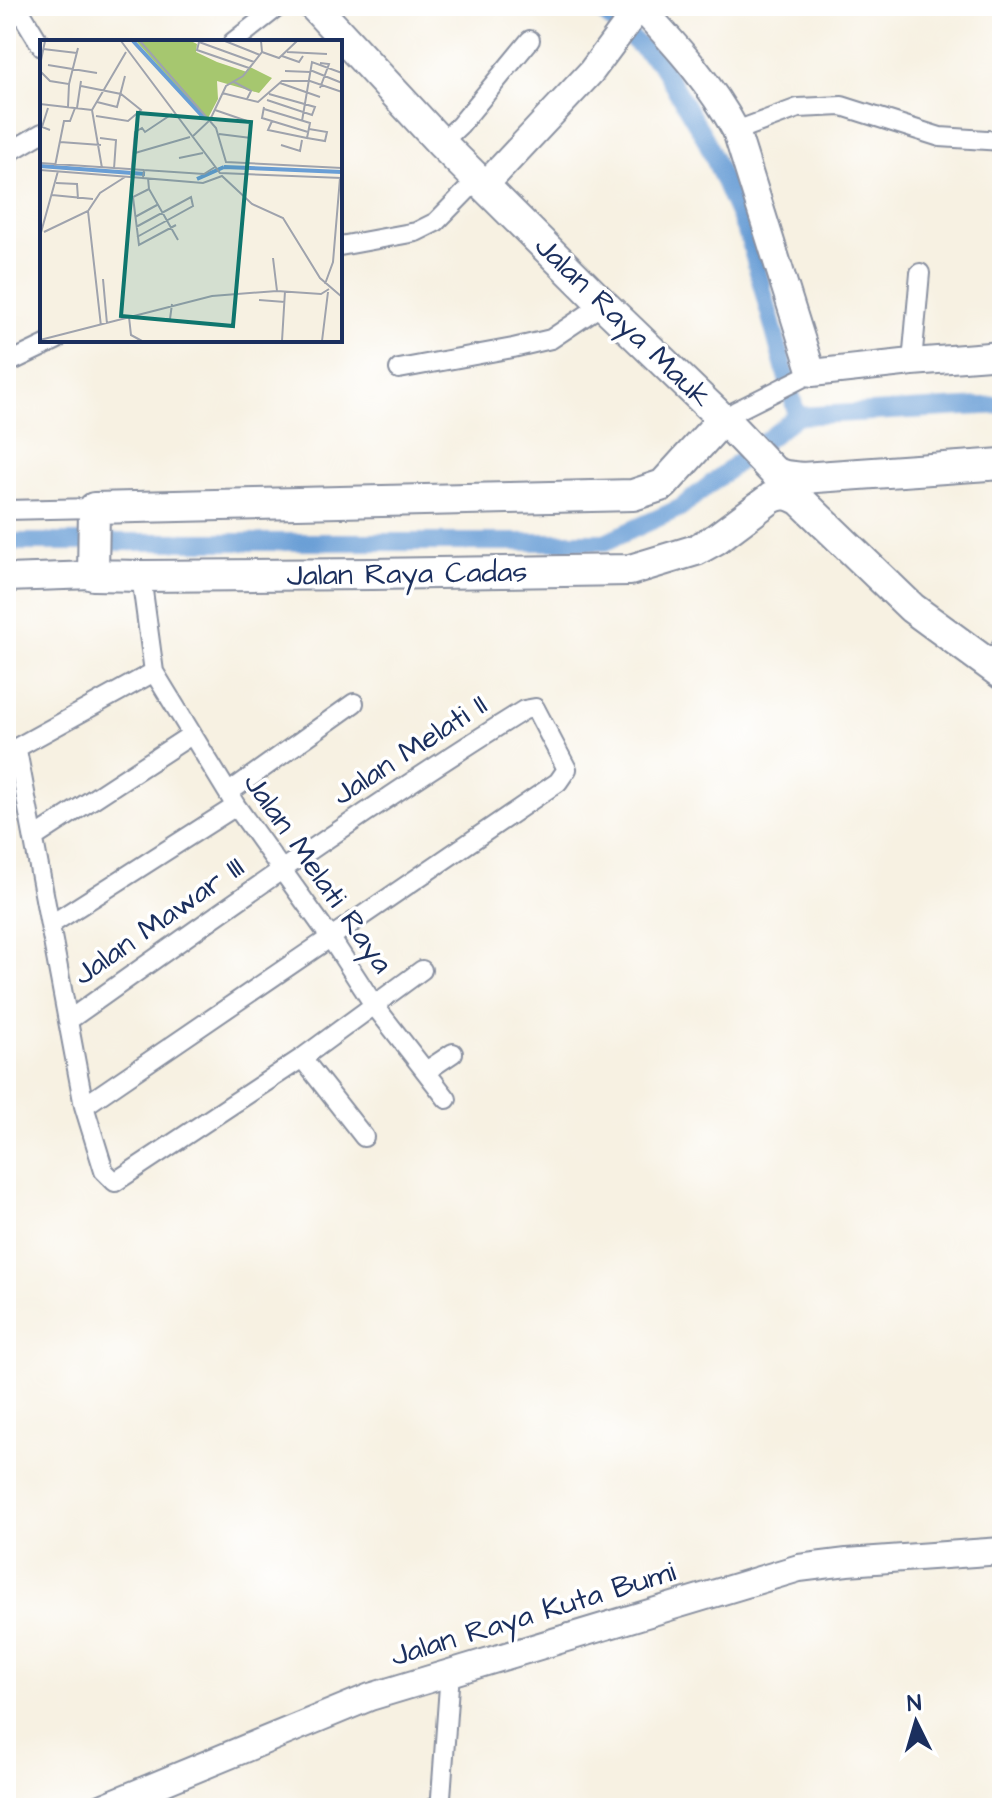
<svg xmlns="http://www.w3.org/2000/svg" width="1008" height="1814" viewBox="0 0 1008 1814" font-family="'Architects Daughter',sans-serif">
<rect width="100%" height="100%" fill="#fff"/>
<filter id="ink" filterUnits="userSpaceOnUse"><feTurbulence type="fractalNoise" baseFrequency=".0125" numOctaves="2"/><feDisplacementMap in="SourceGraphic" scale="16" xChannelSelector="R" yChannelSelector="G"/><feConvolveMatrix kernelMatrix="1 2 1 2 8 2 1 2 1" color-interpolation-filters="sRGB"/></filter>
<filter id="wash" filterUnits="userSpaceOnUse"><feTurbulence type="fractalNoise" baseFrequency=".006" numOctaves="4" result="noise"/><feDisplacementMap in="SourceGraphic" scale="32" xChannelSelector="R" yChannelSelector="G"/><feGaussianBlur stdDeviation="1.8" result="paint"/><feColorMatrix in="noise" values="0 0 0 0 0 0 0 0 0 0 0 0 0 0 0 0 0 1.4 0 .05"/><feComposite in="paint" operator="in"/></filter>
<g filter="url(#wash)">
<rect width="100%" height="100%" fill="#f7f1e2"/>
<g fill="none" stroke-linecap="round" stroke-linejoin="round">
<path stroke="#699ed5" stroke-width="18" d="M 596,6 L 661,65 L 705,138 L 749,239 L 797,416
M 797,416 L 1002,405
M 6,542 L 605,542 L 680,508 L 797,416"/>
</g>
</g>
<g filter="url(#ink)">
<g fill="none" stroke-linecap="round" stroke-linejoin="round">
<defs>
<path id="street" d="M 17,6 L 42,47
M 233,42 L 279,6
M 736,131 L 798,108 L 842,106 L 940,137 L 1002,141
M 441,143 L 460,125 L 530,40
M 6,154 L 42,133
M 340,246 L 416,232 L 436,222 L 478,179
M 912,362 L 920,273
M 6,364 L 56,340
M 399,369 L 513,348 L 551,339 L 603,304
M 722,420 L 736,411 L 812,373
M 6,510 L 94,508
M 141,576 L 154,672 L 236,806 L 330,937 L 374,1005 L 447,1099
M 989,667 L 1002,646
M 154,672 L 18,747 L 17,750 L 84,1106 L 104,1171 L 115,1182 L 118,1180 L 302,1058 L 422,970
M 228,793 L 354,703
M 35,837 L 191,735
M 50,925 L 236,806
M 69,1020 C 219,913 368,807 524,710 L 535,708 L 567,769 L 558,782 L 84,1106
M 302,1058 L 364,1137
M 426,1071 L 453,1053
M 434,1808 L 440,1803 L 441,1797 L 450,1672"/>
<path id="secondary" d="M 639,6 C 676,45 711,84 736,131 L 812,373 L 912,362 L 1002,355
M 485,185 L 591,72 L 640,6
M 6,578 L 93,575
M 101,1808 L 370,1697 L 799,1568 L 847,1562 L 1002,1551"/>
<path id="primary" d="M 314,6 L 441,143 L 603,304 L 733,429 L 774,472 L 785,476 L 802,478 L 1002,464
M 722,420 L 663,485 L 633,495 L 94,508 L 93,575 L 141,576 L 372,574 L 630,570 L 696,550 L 716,539 L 771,498 C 782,492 790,494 800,500 L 912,608 L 1002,674"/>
</defs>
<use href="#street" stroke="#8990a0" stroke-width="22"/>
<use href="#secondary" stroke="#8990a0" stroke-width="30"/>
<use href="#primary" stroke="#8990a0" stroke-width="34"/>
<use href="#street" stroke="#fff" stroke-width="18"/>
<use href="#secondary" stroke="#fff" stroke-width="26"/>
<use href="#primary" stroke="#fff" stroke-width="30"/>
</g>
</g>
<g text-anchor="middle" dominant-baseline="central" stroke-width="7" stroke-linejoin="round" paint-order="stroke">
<g font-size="30" fill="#1b2f5e" stroke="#fff">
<text transform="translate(623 322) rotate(44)">Jalan Raya Mauk</text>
<text transform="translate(407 574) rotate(-1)">Jalan Raya Cadas</text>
<text transform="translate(410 750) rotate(-33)">Jalan Melati II</text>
<text transform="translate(318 873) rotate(55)">Jalan Melati Raya</text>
<text transform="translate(159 921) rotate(-35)">Jalan Mawar III</text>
<text transform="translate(533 1614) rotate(-17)">Jalan Raya Kuta Bumi</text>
</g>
</g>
<g transform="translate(40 40)">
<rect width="302" height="302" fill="#f7f1e2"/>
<path d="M 96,1 L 151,1 L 157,4 L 156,12 L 177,22 L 207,32 L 210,27 L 232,38 L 219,53 L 177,41 L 178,59 L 167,80 Z" fill="#a6c76f"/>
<path fill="none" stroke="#699ed5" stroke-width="4" d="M 93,1 L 164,78M 0,126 L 105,134M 184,127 L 302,132M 157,139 L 184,127"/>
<path fill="none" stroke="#9fa3ad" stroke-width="2" d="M 81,1 L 180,133 L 302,138M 100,1 L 176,88 L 186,122 L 302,128M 185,1 L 220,15M 159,2 L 157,10 L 209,28M 159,2 L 214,22M 3,9 L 37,13M 222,12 L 239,18 L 257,1M 247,12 L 287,14M 242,16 L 259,22 L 263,16M 280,23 L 289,24 L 280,48M 0,25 L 5,1M 8,25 L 57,33M 270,30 L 302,43M 245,31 L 270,32M 1,32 L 10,41 L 29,44 L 28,67M 194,42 L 211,51 L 207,59M 240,43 L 280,57M 29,44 L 38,8M 41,46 L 81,54 L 101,70 L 88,81 L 56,76M 182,53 L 218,62 L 242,41 L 270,41 L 302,52M 227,60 L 272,75 L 275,67 L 229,54M 57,62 L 77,67 L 85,36M 0,64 L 52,70M 224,67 L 222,78 L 268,92M 8,68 L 2,87 L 10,90M 37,68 L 41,41M 224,69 L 270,83 L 267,98 L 228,90 L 232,81M 52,70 L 86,12M 52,70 L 62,128M 175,70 L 207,81M 262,81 L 272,22 L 302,33M 179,94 L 211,98M 152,97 L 170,80 L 186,46 L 203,36 L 222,12 L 221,1M 60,98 L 76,100 L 74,129M 267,98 L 285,101 L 287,92 L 269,89M 20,102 L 61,105M 241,105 L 260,111 L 262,100M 95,113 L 150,97M 139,118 L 163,113M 0,123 L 104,130M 15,126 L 24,81 L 30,81 L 35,68M 175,127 L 164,134 L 104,130 L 103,138 L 163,143 L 182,136 L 212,164 L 243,178 L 280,238 L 302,257M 0,130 L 103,138M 91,137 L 95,92 L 102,88 L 105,92 L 132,74M 108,138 L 109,149 L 138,200M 16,143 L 37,144 L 38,159M 109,149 L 93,157 L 99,205 L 136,185M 12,155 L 53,159M 48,171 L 61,286M 95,177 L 117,165M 96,187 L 151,157 L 153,166 L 97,197M 4,192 L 48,171 L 60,153 L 85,137M 0,196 L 18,131M 233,218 L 237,251M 63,239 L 67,284M 285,244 L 293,222 L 300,138M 219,260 L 245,262M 89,277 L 91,295 L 102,301M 115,280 L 130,279 L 132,264M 0,300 L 172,256 L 237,251 L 281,254 L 289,249M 242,301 L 245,251M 282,301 L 288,252"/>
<path fill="#0f766e" fill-opacity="0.15" stroke="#0f766e" stroke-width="4" d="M 98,73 L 211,82 L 193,286 L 81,276 Z"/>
<rect width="302" height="302" fill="none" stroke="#1b2f5e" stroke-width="4"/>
</g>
<rect width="1008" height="1814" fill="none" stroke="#fff" stroke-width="32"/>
<g transform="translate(916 1722) rotate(355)" stroke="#ffffff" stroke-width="6" paint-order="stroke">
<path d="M0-6L14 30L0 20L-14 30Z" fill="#1b2f5e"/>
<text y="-12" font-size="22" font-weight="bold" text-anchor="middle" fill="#1b2f5e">N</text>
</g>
</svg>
